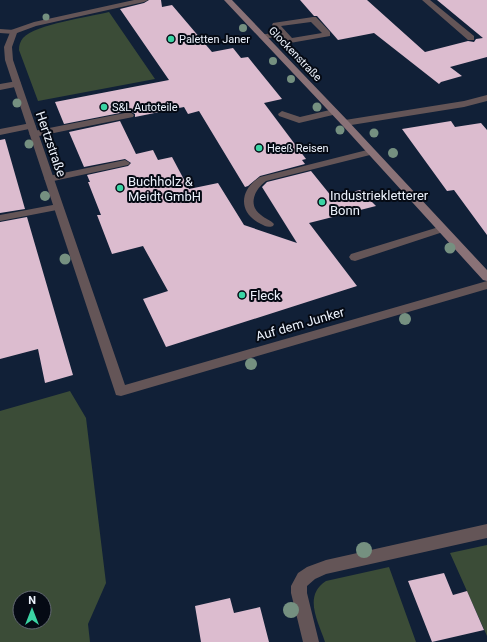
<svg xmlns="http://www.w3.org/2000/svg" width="487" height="642" viewBox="0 0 487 642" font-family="Roboto,sans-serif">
<rect width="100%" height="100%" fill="#112037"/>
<path fill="#3b4c37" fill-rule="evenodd" d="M 109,12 L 155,79 L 38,101 L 19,50 C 19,45 20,42 23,38 C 36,24 89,17 109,12 Z
M 70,391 L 86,418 L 106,583 L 88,624 L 90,642 L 0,642 L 0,411 ZM 20,598 L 44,598 L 44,622 L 20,622 Z
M 487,545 L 487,636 L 450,553 Z
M 389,567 L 416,642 L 325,642 C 318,621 303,596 326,581 Z"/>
<path fill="#dcbccf" d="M 149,0 L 161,0 L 162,7 L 172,5 L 212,52 L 233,48 L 241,58 L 248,57 L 282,99 L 264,103 L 306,159 L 302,160 L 305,164 L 260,176 L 248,186 L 245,187 L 199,111 L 188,114 L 184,107 L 135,117 L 135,114 L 130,111 L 64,124 L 55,102 L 169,80 L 120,9 L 144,3 Z
M 300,0 L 367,0 L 425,52 L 468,41 L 474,42 L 476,39 L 483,38 L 437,0 L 487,0 L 487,57 L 450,67 L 462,76 L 441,82 L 439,84 L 374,33 L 338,40 L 317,16 L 314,16 Z
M 120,121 L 136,154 L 153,150 L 158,160 L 172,157 L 189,189 L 218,183 L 244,225 L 297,243 L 262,187 L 267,182 L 311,171 L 332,197 L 360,190 L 376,206 L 309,223 L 357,286 L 166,347 L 143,299 L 168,291 L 143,246 L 112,254 L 97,215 L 101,215 L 88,182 L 90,182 L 87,175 L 128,166 L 131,163 L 125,159 L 84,167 L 69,132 Z
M 451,121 L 455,127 L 481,123 L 487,130 L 487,235 L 454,190 L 447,191 L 402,129 Z
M 5,139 L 25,209 L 0,213 L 0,140 Z
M 27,217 L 73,375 L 45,383 L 38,349 L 0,359 L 0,222 Z
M 444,573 L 453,595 L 467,591 L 484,630 L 432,642 L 408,581 Z
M 230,598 L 234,613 L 260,607 L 269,642 L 201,642 L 195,606 Z"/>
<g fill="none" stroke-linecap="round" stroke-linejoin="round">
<path fill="#645557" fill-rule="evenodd" d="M 422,0 L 430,0 L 474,36 L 474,40 L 468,40 Z
M 313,17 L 316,17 L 330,32 L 330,36 L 290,43 L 287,43 L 281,36 L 263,39 L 259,37 L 260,35 L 278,32 L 272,25 L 273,23 ZM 311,22 L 322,33 L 292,38 L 281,26 Z
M 0,29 L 14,30 L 18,32 L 14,34 L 0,33 Z
M 17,81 L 20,82 L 21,84 L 20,86 L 0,90 L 0,84 Z
M 334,109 L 337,110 L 338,112 L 337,114 L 299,123 L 279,116 L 278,114 L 282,111 L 300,117 Z
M 130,112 L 134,115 L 133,117 L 34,137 L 29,134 L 34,131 Z
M 31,123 L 36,126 L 34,128 L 0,135 L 0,129 Z
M 371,149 L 376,152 L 374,154 L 266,181 C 255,189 247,205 261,215 C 265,219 271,220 274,224 L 273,226 C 268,228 265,226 261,224 C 238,213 239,190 260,177 Z
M 125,160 L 130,163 L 128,165 L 49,182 L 44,179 L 49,176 Z
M 58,204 L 63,207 L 62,209 L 0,221 L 0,215 Z
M 442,226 L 447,229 L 446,231 L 355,261 L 351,260 L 349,257 L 351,254 Z"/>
<path fill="#645557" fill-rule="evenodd" d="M 134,0 L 148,0 L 144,2 L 36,26 L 17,33 L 12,47 L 13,60 L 125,385 L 487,281 L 487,289 L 121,396 L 116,395 L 5,60 L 4,47 L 11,30 L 34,22 Z
M 487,95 L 487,101 L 464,107 L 345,126 L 340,123 L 345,120 L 464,101 Z
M 487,524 L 487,538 L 326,574 L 315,579 L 307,586 L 307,593 L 319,642 L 303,642 L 291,593 L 291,586 L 298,573 L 307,567 L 326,560 Z"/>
<path fill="#8a7277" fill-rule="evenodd" d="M 224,0 L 232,0 L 348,121 L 487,270 L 487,281 L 483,280 L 342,125 Z"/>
</g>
<g fill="#759080">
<circle cx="46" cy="17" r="3.5"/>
<circle cx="243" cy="28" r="4"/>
<circle cx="273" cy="61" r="4"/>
<circle cx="291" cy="79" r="4"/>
<circle cx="17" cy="103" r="4.5"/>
<circle cx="317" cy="107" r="4.5"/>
<circle cx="340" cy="130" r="4.5"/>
<circle cx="374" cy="133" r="4.5"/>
<circle cx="29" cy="144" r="4.5"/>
<circle cx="393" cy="153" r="5"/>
<circle cx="45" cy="196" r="5"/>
<circle cx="450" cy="248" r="5.5"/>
<circle cx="65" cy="259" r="5.5"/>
<circle cx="405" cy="319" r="6"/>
<circle cx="251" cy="364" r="6"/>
<circle cx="364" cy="550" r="8"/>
<circle cx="291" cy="610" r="8"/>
</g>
<g fill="#3bd4a4" stroke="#050a14" stroke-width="1.5">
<circle cx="171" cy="39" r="4"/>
<circle cx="104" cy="107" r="4"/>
<circle cx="259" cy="148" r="4"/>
<circle cx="120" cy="188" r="4"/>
<circle cx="322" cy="202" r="4"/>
<circle cx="242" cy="295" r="4"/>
</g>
<g text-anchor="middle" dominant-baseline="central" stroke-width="4" stroke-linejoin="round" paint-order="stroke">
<g font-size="11" fill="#ecf2fc" stroke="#050a14" text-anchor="start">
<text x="179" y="39">Paletten Janer</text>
<text x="112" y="107">S&amp;L Autoteile</text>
<text x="267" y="148">Heeß Reisen</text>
</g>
<g font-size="11" fill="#ecf2fc" stroke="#050a14">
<text transform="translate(295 54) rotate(46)">Glockenstraße</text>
</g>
<g font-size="13" fill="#ecf2fc" stroke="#050a14">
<text transform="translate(51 144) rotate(71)">Hertzstraße</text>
<text transform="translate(300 324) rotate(-16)">Auf dem Junker</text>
</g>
<g font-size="13" fill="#ecf2fc" stroke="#050a14" text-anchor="start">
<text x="128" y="181">Buchholz &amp;<tspan x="128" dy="15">Meidt GmbH</tspan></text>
<text x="330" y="195">Industriekletterer<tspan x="330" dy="15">Bonn</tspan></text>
<text x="250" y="295">Fleck</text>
</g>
</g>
<g transform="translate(32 610)"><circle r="19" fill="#050a14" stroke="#616771"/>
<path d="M0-3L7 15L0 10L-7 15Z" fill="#3bd4a4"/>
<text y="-6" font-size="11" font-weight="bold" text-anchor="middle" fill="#ecf2fc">N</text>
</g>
</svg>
